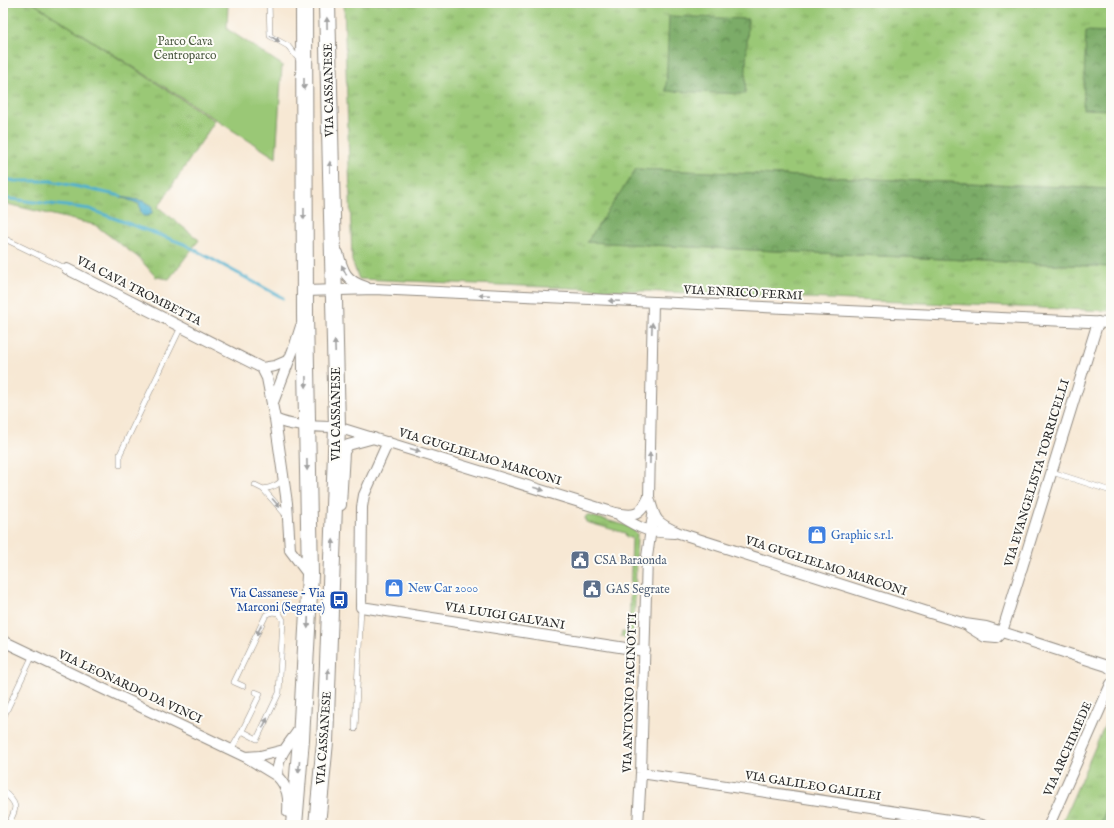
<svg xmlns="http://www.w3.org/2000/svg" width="1114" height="828" viewBox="0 0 1114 828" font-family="'IM FELL English',serif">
<defs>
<pattern id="grass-tufts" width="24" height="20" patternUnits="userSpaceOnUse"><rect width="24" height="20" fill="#9ac876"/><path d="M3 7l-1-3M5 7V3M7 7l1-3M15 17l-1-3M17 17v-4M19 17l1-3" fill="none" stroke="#7ea361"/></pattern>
<pattern id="forest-crowns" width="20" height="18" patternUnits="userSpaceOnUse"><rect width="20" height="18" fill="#7bac67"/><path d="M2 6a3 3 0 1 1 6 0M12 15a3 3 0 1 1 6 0" fill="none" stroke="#658c55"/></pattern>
</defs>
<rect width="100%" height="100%" fill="#fdfcf7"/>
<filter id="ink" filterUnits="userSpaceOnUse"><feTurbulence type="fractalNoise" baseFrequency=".025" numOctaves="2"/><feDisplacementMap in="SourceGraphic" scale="8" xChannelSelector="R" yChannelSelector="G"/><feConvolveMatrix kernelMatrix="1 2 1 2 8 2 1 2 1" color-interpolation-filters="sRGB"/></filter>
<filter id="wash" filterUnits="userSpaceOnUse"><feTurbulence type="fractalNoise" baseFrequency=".012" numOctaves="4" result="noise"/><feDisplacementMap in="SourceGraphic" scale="16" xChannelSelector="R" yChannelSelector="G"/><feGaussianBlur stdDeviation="0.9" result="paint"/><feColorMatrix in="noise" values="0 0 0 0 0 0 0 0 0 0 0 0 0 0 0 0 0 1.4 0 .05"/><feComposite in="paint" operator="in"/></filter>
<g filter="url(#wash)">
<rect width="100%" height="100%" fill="#f7e8d4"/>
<path fill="url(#grass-tufts)" stroke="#627a50" d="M 3,3 L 33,3 L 215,121 L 158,207 L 199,240 L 169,279 L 156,277 L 139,258 L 95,225 L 3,203 Z
M 344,3 L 1111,3 L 1111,189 L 636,169 L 588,242 L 1111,267 L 1111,311 L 359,279 L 352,261 Z
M 587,515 L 628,526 L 634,530 L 637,534 L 634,631 L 633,634 L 629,638 L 621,637 L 622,632 L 629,633 L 632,538 L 626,537 L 625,533 L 586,522 L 585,518 Z
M 1111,711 L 1111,797 L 1100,825 L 1061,825 Z"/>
<path fill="url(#forest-crowns)" stroke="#536c49" d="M 669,16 L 748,19 L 745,94 L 666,91 Z
M 1086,31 L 1111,32 L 1111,110 L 1083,109 Z
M 636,169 L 1111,189 L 1111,267 L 587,242 Z
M 1111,797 L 1111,825 L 1100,825 Z"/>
<path fill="#9ac876" stroke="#627a50" d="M 33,3 L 228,3 L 227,29 L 282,65 L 276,158 Z"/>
<path fill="#50b1cf" stroke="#3e6e7d" d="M 116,195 L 119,195 L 127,198 L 143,201 L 152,206 L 152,213 L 148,216 L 143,216 L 141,213 L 139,204 Z"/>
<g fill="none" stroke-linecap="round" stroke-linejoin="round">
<path stroke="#50b1cf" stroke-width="3" d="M 3,178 L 14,181 L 51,181 L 121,196
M 3,198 L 90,209 L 97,212 L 184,244 L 283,298"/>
</g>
</g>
<g filter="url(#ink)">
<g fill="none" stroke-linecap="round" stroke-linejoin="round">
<defs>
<path id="lane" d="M 269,3 L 270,36 L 288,46 L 300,61
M 3,238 L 67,269
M 120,465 L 120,454 L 181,327
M 1052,472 L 1111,491
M 255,485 L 263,489 L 286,515
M 263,489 C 271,488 278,486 283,479
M 243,686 L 234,682 L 266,615 L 272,612 L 279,613 L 283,620 L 279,693 L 257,739 L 242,731 L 260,694 L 255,692
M 3,718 L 33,655
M 355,729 L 361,607
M 231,750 L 242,731
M 3,791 C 19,805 17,807 8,825"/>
<path id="street" d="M 338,253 C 343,272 346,281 366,287
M 67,269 L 262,368 L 275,366 L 289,360
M 305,291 L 374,289 L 1111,323
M 653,302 L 649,497 C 655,521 656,523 679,533 L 965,624 L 986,627 L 1002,632 L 1107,666 L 1111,669
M 262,368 L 267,378 L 275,419 L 287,503 L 290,550 L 309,575
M 272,405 L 295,345 L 301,326
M 275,419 C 294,428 317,426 337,427 L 615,513 C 635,517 640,516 649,497
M 388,442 L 364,495 L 362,507 L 361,607 L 645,651
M 341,505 L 344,452 L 348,445 L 374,438
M 620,516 C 642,530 648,532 674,533
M 969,627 L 985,637 L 996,638 L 1002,632
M 1002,632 L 1098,322
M 3,641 L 246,757 L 277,776
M 246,757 L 260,756 L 284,750
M 641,773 L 982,825
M 288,812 C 289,798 288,787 277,776 C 278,753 288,746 300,728
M 638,825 L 641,773 L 647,557 L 653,515
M 1049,825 L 1111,684"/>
<path id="primary" d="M 294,825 L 301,739 L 310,575 L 305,315 L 304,3
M 317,825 L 325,742 L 337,427 L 327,3"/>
</defs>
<use href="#lane" stroke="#918a80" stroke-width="6"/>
<use href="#street" stroke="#918a80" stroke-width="12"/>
<use href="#primary" stroke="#918a80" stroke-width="18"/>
<use href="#lane" stroke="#fff" stroke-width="5"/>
<use href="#street" stroke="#fff" stroke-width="10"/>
<use href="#primary" stroke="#fff" stroke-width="16"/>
</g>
<defs><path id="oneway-solid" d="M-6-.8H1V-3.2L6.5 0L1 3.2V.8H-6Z"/></defs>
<g fill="#a0a0a0">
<use href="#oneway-solid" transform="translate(327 23) rotate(-91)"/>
<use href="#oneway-solid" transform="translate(275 39) rotate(32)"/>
<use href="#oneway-solid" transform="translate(304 84) rotate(90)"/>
<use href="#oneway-solid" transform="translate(330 167) rotate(-91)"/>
<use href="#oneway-solid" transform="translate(304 214) rotate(90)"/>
<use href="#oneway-solid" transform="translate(344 270) rotate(-116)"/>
<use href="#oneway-solid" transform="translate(484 295) rotate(-177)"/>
<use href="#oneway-solid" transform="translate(614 301) rotate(-178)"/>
<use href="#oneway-solid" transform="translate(652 328) rotate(-88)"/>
<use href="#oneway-solid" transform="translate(335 346) rotate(-92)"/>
<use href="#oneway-solid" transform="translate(306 382) rotate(89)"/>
<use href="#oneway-solid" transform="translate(415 450) rotate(17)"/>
<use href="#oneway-solid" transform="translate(650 458) rotate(-89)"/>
<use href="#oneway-solid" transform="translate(307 465) rotate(89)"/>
<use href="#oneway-solid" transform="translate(539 489) rotate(17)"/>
<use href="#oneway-solid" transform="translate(276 503) rotate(49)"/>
<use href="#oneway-solid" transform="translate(333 545) rotate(-88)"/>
<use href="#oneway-solid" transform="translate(308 623) rotate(92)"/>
<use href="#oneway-solid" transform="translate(259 630) rotate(116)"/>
<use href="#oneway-solid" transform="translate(328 674) rotate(-88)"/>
<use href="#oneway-solid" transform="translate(265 723) rotate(-64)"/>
<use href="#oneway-solid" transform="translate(299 767) rotate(95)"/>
</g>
</g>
<defs>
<symbol id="shop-square" viewBox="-11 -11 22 22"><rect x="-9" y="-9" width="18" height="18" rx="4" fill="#3f7fe0" stroke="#fdfcf7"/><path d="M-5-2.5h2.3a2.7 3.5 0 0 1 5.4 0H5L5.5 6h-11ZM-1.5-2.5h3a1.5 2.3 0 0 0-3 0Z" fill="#fff"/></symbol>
<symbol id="civic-square" viewBox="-11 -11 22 22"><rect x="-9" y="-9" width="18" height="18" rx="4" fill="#5c6f8a" stroke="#fdfcf7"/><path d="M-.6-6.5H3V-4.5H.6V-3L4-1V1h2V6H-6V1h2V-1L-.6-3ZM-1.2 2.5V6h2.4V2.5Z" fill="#fff"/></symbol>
<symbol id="bus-square" viewBox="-11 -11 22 22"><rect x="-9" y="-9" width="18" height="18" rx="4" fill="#1a4fb4" stroke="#fdfcf7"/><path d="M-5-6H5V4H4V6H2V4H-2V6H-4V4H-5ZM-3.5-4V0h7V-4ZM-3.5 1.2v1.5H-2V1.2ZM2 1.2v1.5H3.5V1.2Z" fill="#fff"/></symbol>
</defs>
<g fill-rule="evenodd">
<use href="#shop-square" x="806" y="524" width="22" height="22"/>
<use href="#civic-square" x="569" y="549" width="22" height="22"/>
<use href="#shop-square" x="383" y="577" width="22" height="22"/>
<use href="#civic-square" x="581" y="578" width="22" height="22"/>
<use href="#bus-square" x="328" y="589" width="22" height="22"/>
</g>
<g text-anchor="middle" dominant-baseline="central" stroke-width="4" stroke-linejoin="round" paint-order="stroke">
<g font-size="12" fill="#4c5a42" stroke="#fdfcf7">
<text x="185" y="41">Parco Cava<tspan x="185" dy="14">Centroparco</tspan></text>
</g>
<g font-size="12" fill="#2b2b2b" stroke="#fdfcf7">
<text transform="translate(329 90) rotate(-91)">VIA CASSANESE</text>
<text transform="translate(139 291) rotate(27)">VIA CAVA TROMBETTA</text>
<text transform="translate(743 293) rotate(3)">VIA ENRICO FERMI</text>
<text transform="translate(336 414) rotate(-90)">VIA CASSANESE</text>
<text transform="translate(480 457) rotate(17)">VIA GUGLIELMO MARCONI</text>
<text transform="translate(1037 473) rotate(-73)">VIA EVANGELISTA TORRICELLI</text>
<text transform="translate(826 566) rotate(18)">VIA GUGLIELMO MARCONI</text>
<text transform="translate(505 616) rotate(9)">VIA LUIGI GALVANI</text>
<text transform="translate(130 687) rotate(25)">VIA LEONARDO DA VINCI</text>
<text transform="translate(630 693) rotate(-88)">VIA ANTONIO PACINOTTI</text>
<text transform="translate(324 738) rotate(-86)">VIA CASSANESE</text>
<text transform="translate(1068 749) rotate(-66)">VIA ARCHIMEDE</text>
<text transform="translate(813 786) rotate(9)">VIA GALILEO GALILEI</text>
</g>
<g font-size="12" fill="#366cbe" stroke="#fdfcf7" text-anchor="start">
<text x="831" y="535">Graphic s.r.l.</text>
<text x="408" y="588">New Car 2000</text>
</g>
<g font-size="12" fill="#4e5e75" stroke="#fdfcf7" text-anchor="start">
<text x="594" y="560">CSA Baraonda</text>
<text x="606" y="589">GAS Segrate</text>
</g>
<g font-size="12" fill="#164399" stroke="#fdfcf7" text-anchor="end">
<text x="325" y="593">Via Cassanese - Via<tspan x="325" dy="14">Marconi (Segrate)</tspan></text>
</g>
</g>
<rect width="1114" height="828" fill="none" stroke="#fdfcf7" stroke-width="16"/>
</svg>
